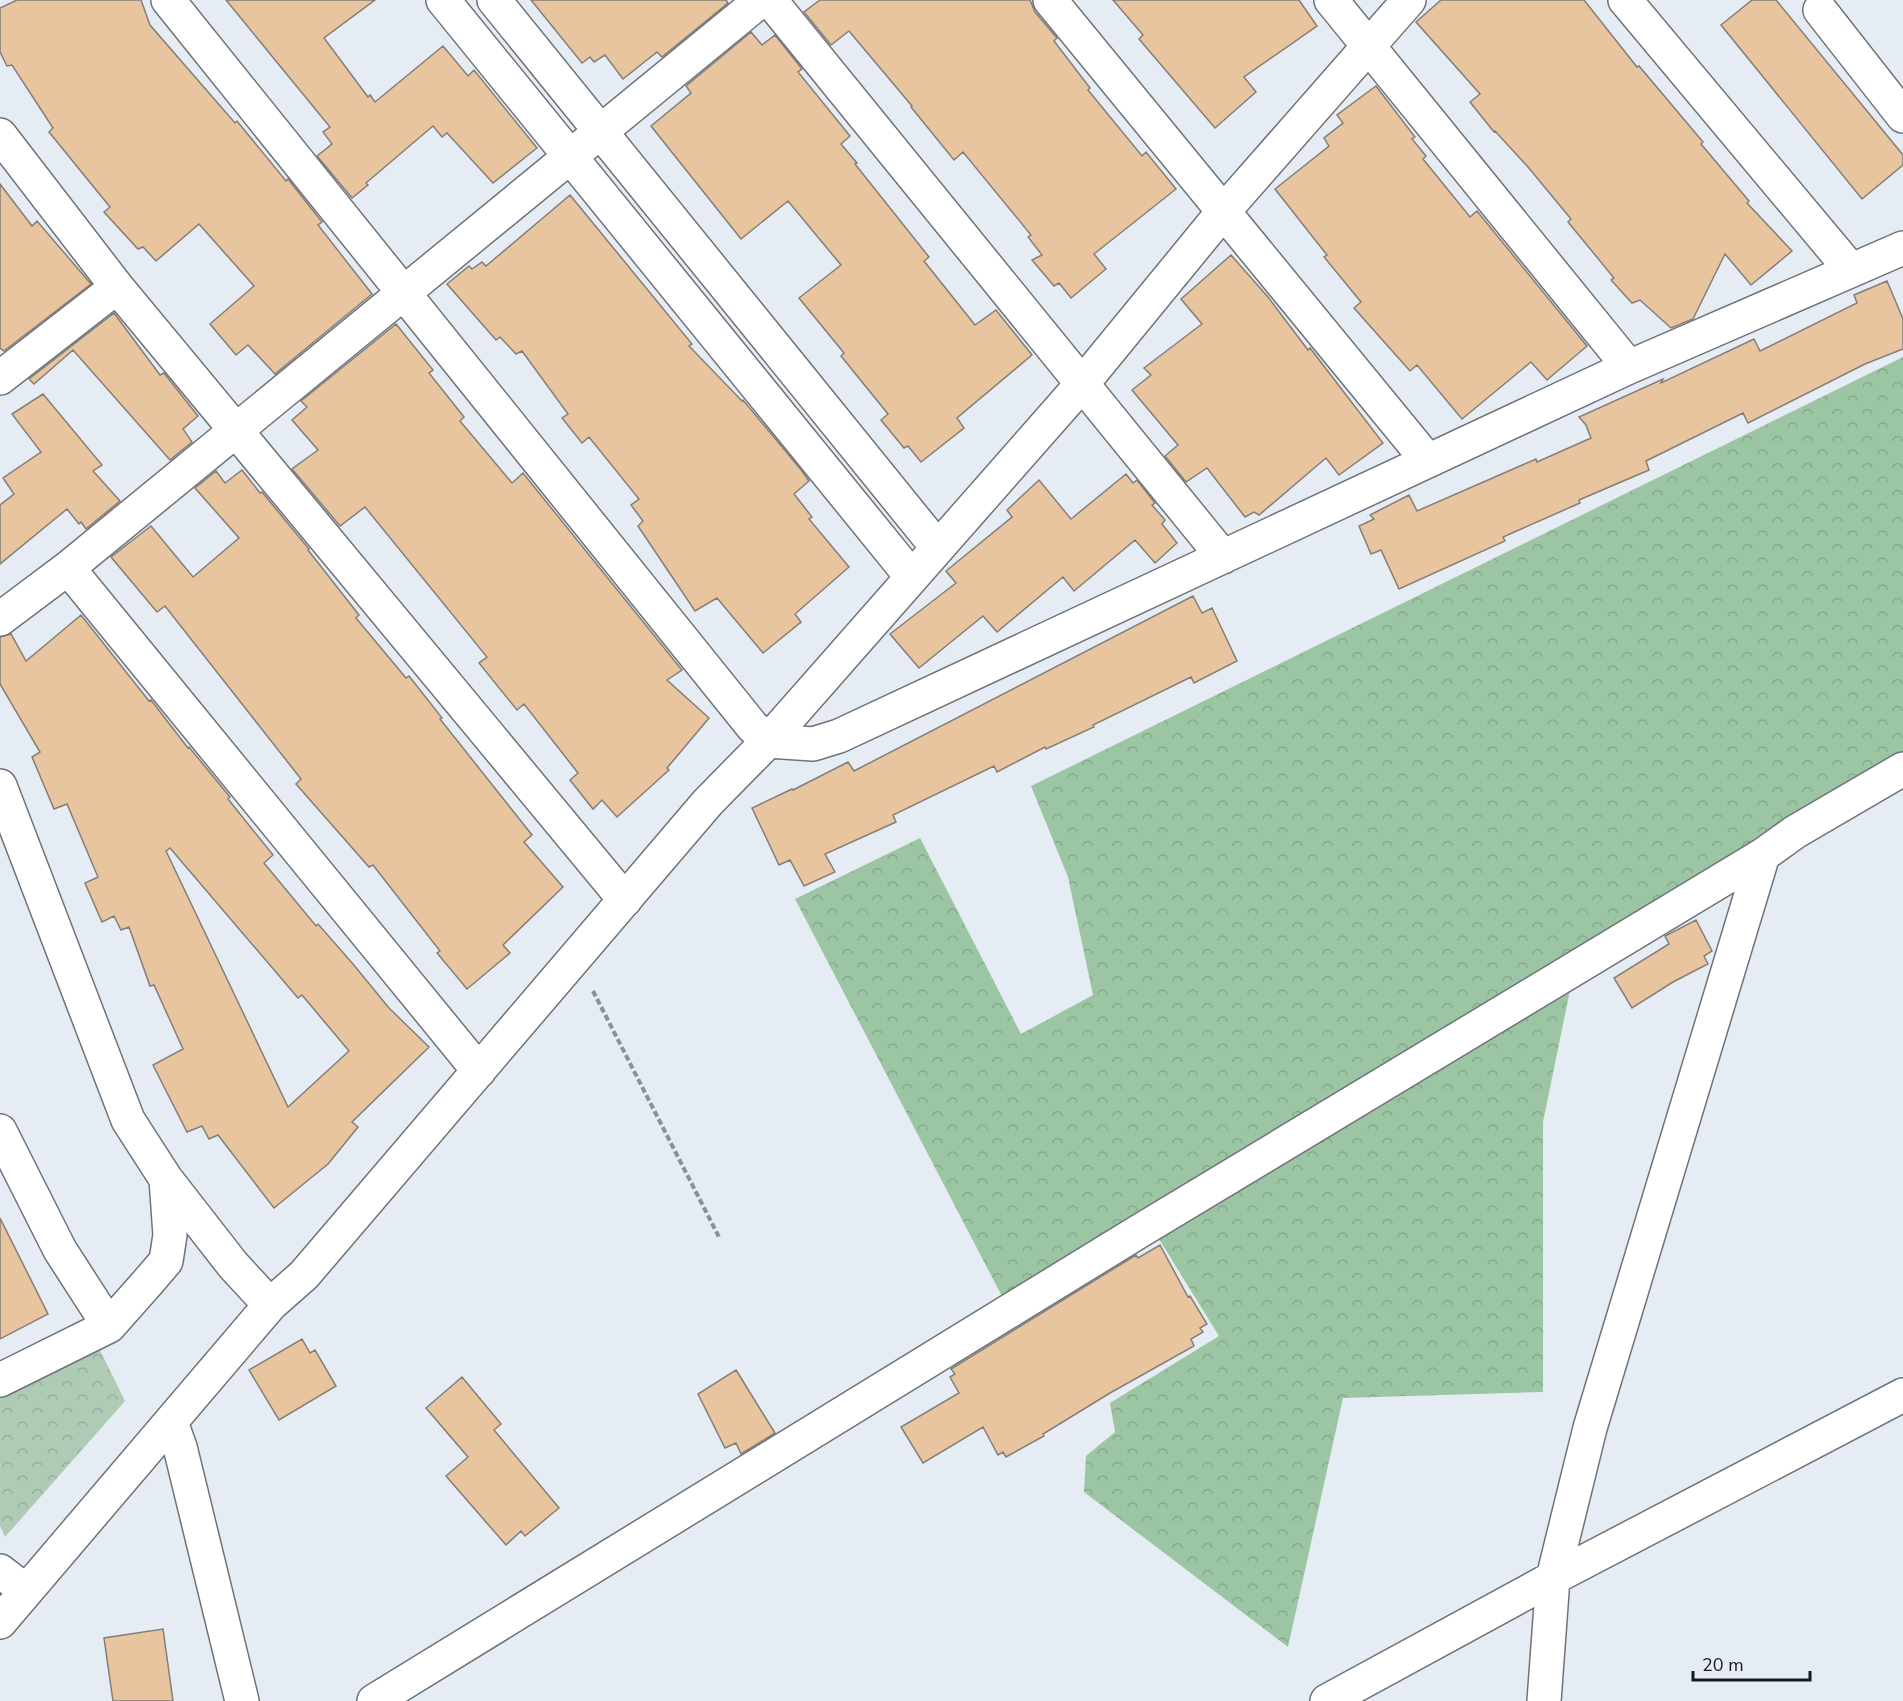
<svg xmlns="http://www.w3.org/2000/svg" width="1903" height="1701" viewBox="0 0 1903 1701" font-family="'Nunito Sans',sans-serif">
<defs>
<pattern id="forest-crowns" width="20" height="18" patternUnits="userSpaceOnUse" patternTransform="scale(1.5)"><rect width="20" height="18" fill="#9bc5a3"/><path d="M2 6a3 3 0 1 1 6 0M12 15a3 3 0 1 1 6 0" fill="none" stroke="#85a98c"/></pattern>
<pattern id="park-crowns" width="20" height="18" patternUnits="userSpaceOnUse" patternTransform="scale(1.5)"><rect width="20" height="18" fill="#b0cbb5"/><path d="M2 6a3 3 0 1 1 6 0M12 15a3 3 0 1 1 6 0" fill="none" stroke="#97ae9b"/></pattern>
</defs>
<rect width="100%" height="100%" fill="#e6ecf3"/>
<path fill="url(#forest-crowns)" d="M 1903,357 L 1903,758 L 1577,956 L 1543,1122 L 1543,1392 L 1343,1398 L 1288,1647 L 1084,1492 L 1086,1456 L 1115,1432 L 1110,1403 L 1219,1336 L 1146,1218 L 1005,1302 L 795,899 L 920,838 L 1021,1034 L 1093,995 L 1068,877 L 1031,786 Z"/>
<path fill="url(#park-crowns)" d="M 98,1346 L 125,1401 L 5,1537 L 0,1526 L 0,1396 Z"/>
<path fill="#e8c59e" stroke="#837e78" stroke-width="1.5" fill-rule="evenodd" d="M 17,0 L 141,0 L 150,25 L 235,123 L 237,121 L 286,181 L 288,179 L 322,222 L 318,225 L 372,294 L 275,374 L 248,345 L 236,355 L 210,324 L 254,286 L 199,224 L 156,261 L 143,247 L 138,249 L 104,212 L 110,207 L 49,132 L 53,128 L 12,65 L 7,66 L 0,52 L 0,8 Z
M 226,0 L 375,0 L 324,38 L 368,97 L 370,95 L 375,102 L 443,46 L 468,76 L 474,70 L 537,148 L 493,183 L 447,133 L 442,137 L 433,126 L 366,183 L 368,185 L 352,198 L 317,156 L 332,144 L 323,132 L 330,127 Z
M 531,0 L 726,0 L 728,3 L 662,57 L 657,52 L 623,79 L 605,55 L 594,62 L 590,57 L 582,63 Z
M 820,0 L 1030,0 L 1035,12 L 1057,38 L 1054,41 L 1090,88 L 1088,90 L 1142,156 L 1146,152 L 1176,189 L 1094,254 L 1106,269 L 1071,298 L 1059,283 L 1054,286 L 1032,260 L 1042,255 L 1028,237 L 1031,235 L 963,152 L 954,160 L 911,107 L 912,106 L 849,31 L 831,45 L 804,12 Z
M 1113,0 L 1299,0 L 1317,26 L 1244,77 L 1256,92 L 1215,128 L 1139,39 L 1143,35 Z
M 1441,0 L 1584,0 L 1637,67 L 1639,66 L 1703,142 L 1701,144 L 1749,201 L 1747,203 L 1792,251 L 1751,285 L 1725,254 L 1693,319 L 1671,328 L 1640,300 L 1632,303 L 1611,280 L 1614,278 L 1568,222 L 1571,219 L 1528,167 L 1495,131 L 1494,132 L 1470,102 L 1480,94 L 1416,22 Z
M 1752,0 L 1776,0 L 1903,155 L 1903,165 L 1862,199 L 1721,25 Z
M 751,32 L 762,45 L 775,35 L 802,69 L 798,72 L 850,136 L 841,144 L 857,163 L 855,164 L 929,257 L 924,261 L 975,325 L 996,310 L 1032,355 L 957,418 L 964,428 L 921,462 L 908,446 L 904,448 L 881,420 L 888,414 L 841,356 L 844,353 L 799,298 L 841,265 L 788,201 L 741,239 L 651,126 L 691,93 L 686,86 Z
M 1376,86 L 1415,137 L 1412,139 L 1426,156 L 1423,159 L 1470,217 L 1477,211 L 1587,346 L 1547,380 L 1531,362 L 1462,419 L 1417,365 L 1410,371 L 1354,308 L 1361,302 L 1324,257 L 1327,255 L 1275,189 L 1329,146 L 1324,138 L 1343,123 L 1337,115 Z
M 0,184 L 32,226 L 37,221 L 91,284 L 4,351 L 0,348 Z
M 570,195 L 692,344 L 689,346 L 742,401 L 743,400 L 802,471 L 809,481 L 794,494 L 812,517 L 809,519 L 849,567 L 795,614 L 801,622 L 763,653 L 717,598 L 695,611 L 638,526 L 643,521 L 631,505 L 639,499 L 589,437 L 582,443 L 562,418 L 568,414 L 522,351 L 516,354 L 500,337 L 496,340 L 447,284 L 469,266 L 472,269 L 482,262 L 486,266 Z
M 1231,255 L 1268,297 L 1308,350 L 1310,348 L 1383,443 L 1339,475 L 1326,458 L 1259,515 L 1254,512 L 1245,517 L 1207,468 L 1186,482 L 1165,456 L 1178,445 L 1132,390 L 1151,375 L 1144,368 L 1202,324 L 1181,299 Z
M 1887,281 L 1903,319 L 1903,349 L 1865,364 L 1748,423 L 1743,413 L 1646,461 L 1649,470 L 1579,500 L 1580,503 L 1503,537 L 1505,541 L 1399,589 L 1381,550 L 1371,554 L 1359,526 L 1374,519 L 1370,515 L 1409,495 L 1417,511 L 1536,459 L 1537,462 L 1591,438 L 1586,425 L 1579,417 L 1663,379 L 1661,383 L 1754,339 L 1760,351 L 1857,303 L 1854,295 Z
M 114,313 L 160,375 L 164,373 L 198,416 L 183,429 L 192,442 L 170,460 L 73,350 L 34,384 L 29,379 Z
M 396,324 L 433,370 L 429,373 L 464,417 L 460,421 L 512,483 L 523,473 L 682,670 L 667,680 L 709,718 L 667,768 L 669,770 L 617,817 L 602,800 L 593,809 L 570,780 L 578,773 L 524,704 L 517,710 L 479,663 L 487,657 L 365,507 L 340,526 L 292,469 L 318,450 L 292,420 L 307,407 L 301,401 Z
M 43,394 L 102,465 L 93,471 L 120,501 L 86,529 L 81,522 L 79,524 L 67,509 L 0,564 L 0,505 L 14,494 L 3,478 L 41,452 L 12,414 Z
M 242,470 L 260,493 L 262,492 L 309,549 L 308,550 L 359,615 L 356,618 L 406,678 L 409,676 L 442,718 L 440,719 L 532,835 L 524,842 L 563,887 L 503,945 L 510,953 L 467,989 L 437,953 L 440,951 L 373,865 L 369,867 L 296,784 L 301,779 L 165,606 L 157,612 L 111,557 L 151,526 L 193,577 L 239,538 L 195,488 L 216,471 L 225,483 Z
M 1126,474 L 1133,483 L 1137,480 L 1155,503 L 1152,505 L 1165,520 L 1162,524 L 1177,543 L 1155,563 L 1135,540 L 1074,591 L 1063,577 L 997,632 L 983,616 L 919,668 L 890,634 L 956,583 L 946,571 L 1012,517 L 1007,510 L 1039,480 L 1071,519 Z
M 1193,596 L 1202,613 L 1212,608 L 1237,661 L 1194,683 L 1191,677 L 1093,725 L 1094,727 L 1046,749 L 1045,747 L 997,772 L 994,766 L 893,815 L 896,822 L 825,854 L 835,872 L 804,886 L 790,860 L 779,865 L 752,808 L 792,789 L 793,790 L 848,762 L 854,771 Z
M 81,615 L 149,701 L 151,700 L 188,748 L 189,747 L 230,797 L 228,799 L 273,855 L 264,863 L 316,926 L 318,924 L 353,964 L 389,1008 L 429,1047 L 352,1122 L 358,1127 L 328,1164 L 274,1208 L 218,1135 L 209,1139 L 202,1126 L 187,1132 L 153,1065 L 183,1049 L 154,985 L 150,986 L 129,927 L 121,930 L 114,916 L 102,922 L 85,883 L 98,877 L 67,804 L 54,809 L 32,757 L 40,752 L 0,684 L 0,637 L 11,634 L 26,661 ZM 170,848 L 298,998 L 302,995 L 349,1051 L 288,1107 L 166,851 Z
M 1696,920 L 1712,951 L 1704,956 L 1708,964 L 1673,982 L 1632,1008 L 1614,978 L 1669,944 L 1665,936 Z
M 0,1218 L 48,1314 L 0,1339 Z
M 1160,1245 L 1188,1297 L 1190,1296 L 1207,1324 L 1200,1328 L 1203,1332 L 1191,1339 L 1194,1346 L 1110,1393 L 1043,1434 L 1044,1436 L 1006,1457 L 1003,1452 L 998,1455 L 983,1427 L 923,1463 L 901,1427 L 959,1393 L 950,1377 L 955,1374 L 951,1369 L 1136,1255 L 1138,1258 Z
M 302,1339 L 310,1353 L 315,1350 L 336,1386 L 279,1420 L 249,1370 Z
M 736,1370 L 775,1433 L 741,1454 L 736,1443 L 725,1448 L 698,1394 Z
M 462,1377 L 501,1424 L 494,1430 L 559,1508 L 525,1536 L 521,1531 L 506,1545 L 446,1476 L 468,1457 L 426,1408 Z
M 163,1629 L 173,1701 L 113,1701 L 104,1638 Z"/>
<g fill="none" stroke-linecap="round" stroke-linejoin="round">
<defs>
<path id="minor" d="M 168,0 L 752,726 L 768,741 L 813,744 L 839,736 L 1629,367 L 1903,248
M 443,0 L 911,576
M 494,0 L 937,547
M 770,0 L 1223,557
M 1050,0 L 1428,461
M 1331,0 L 1629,367
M 1625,0 L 1851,270
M 1820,10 L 1903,116
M 0,135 L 117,287 L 625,900
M 0,378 L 117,287
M 68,568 L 479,1071
M 0,619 L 68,568 L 761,0
M 0,786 L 128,1120 L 166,1179 L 233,1265 L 270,1305
M 0,1131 L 60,1250 L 109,1326
M 0,1380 L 109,1326 L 148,1282 L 166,1261 L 170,1235 L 166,1179
M 171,1422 L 180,1447 L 242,1701
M 0,1571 L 26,1591
M 0,1622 L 270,1305 L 304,1275 L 708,802 L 768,741 L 1082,384 L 1223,212 L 1409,0
M 374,1701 L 1138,1232 L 1763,855 L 1795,832 L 1903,769
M 1327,1701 L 1553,1578 L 1903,1395
M 1544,1701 L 1553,1578 L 1590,1428 L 1763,855"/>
</defs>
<use href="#minor" stroke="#6e7379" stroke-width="36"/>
<path stroke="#8b9094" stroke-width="4" stroke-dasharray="6 3" stroke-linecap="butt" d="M 593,991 L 720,1239"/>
<use href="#minor" stroke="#fff" stroke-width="33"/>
</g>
<path d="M1693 1671v9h117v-9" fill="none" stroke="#17191b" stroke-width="3"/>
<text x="1702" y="1671" font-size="18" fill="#17191b" stroke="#e6ecf3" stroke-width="4.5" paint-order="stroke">20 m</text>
</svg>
